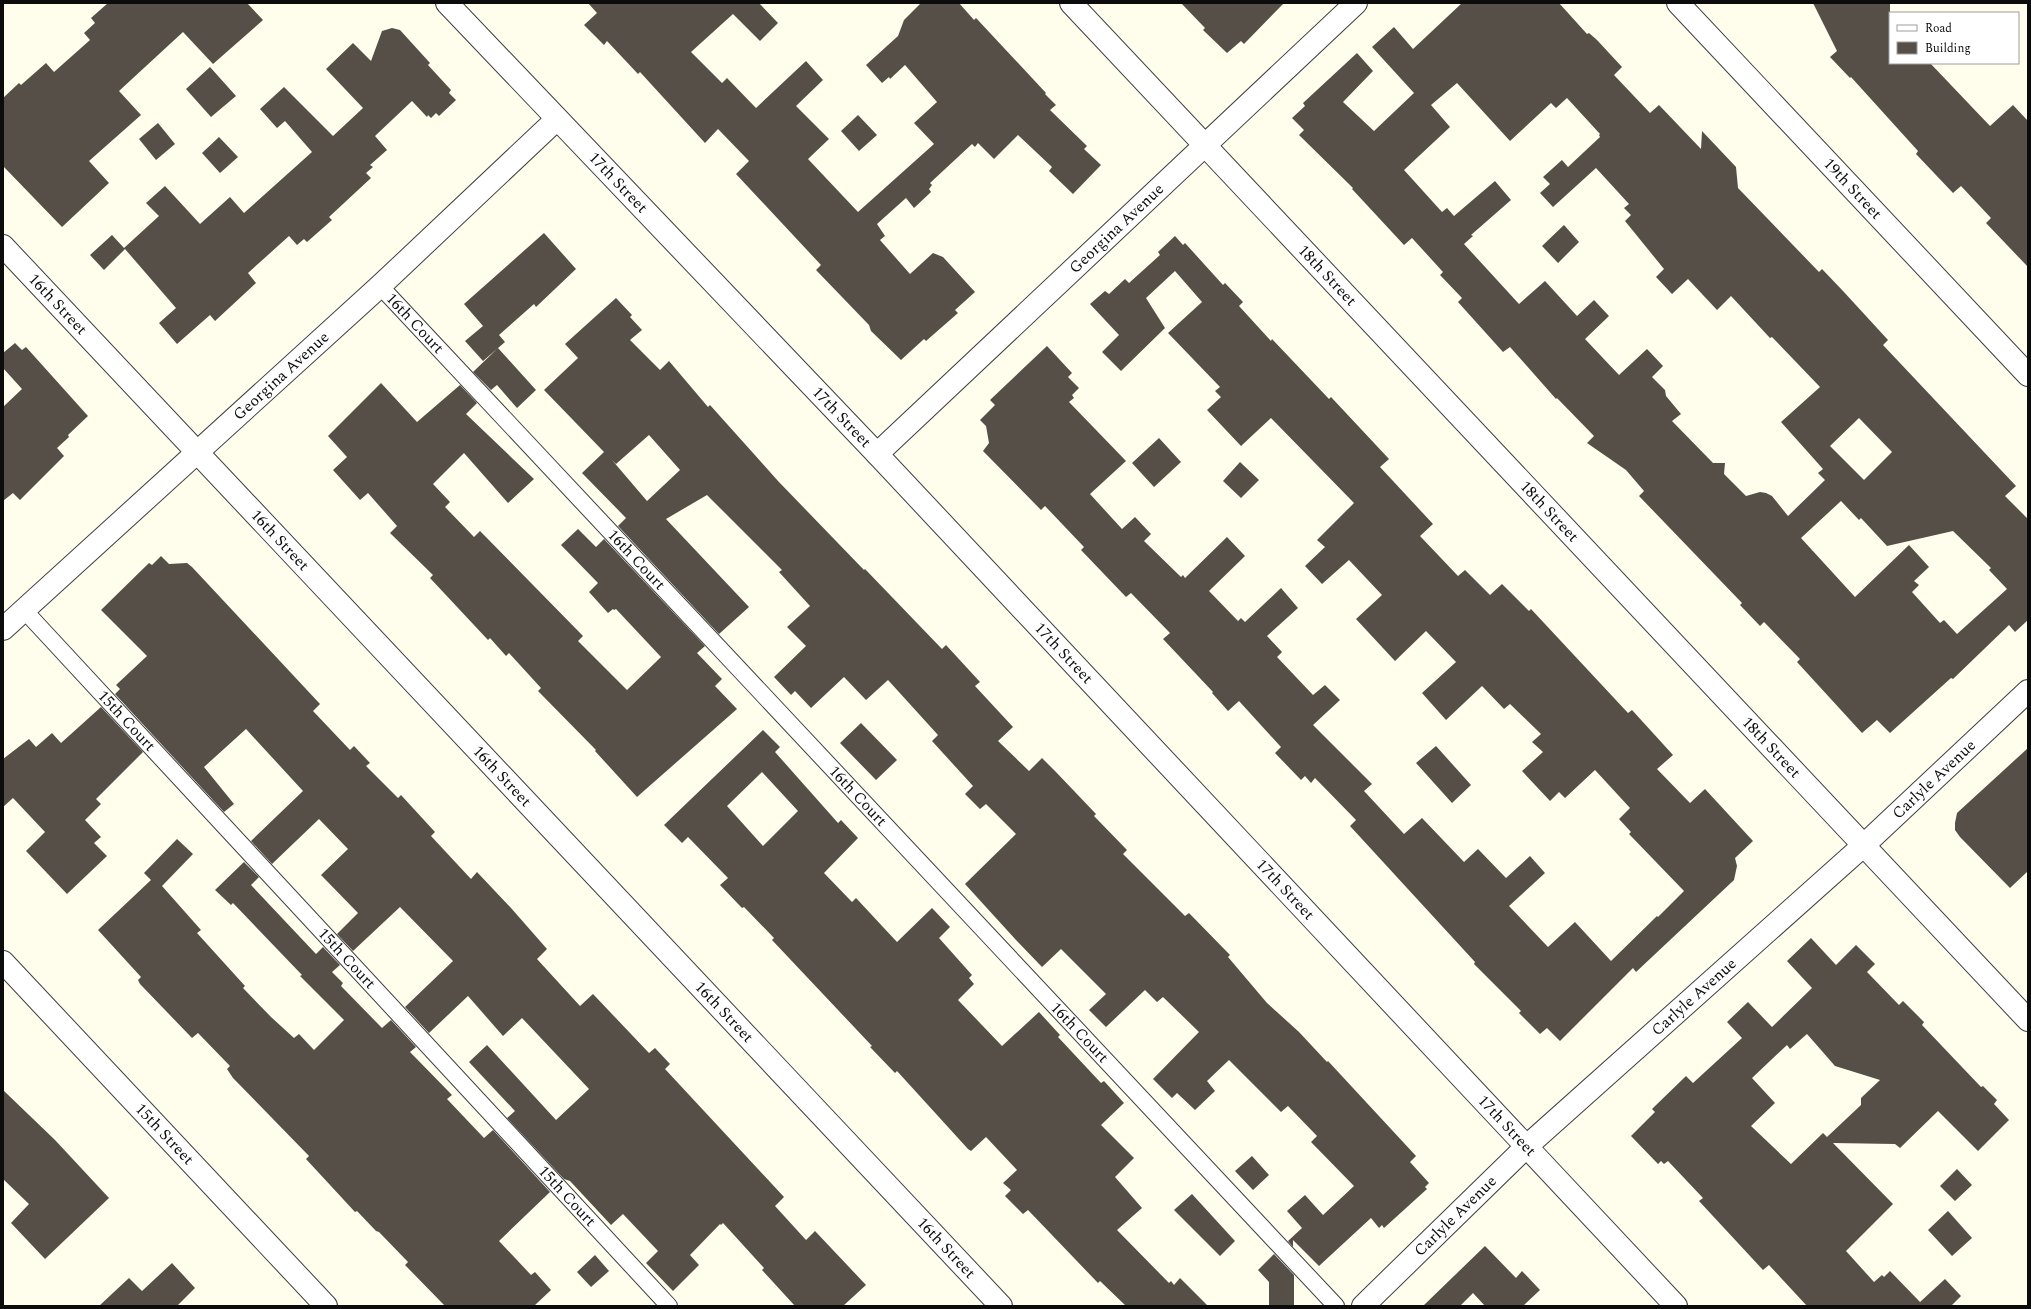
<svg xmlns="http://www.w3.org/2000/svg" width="2031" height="1309" viewBox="0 0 2031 1309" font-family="Spectral,serif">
<rect width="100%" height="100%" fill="#fffdec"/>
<path fill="#564f48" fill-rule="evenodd" d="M 108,3 L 247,3 L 263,20 L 213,64 L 183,32 L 119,91 L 141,115 L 89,161 L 109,183 L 62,227 L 3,166 L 3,98 L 19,83 L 21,85 L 46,63 L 54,72 L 90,40 L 84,33 L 95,23 L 91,18 Z
M 588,3 L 759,3 L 778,23 L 760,41 L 733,14 L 691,52 L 722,83 L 727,78 L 756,108 L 806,61 L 823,80 L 796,106 L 829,139 L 808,159 L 858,212 L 934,144 L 914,123 L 937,102 L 905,65 L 890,79 L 889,77 L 882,83 L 866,65 L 898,36 L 904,20 L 921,3 L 959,3 L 974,20 L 976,18 L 1046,93 L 1045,94 L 1056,105 L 1050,110 L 1087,146 L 1084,149 L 1101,165 L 1073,194 L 1049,171 L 1052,167 L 1018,135 L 994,159 L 978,143 L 975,147 L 972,144 L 930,183 L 932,185 L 929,189 L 931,192 L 914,208 L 906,198 L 877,224 L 885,236 L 880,240 L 910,274 L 933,253 L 943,257 L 975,292 L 955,310 L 958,313 L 926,341 L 924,339 L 901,360 L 871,331 L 869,325 L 816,270 L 821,265 L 736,174 L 749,161 L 718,129 L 705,143 L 640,72 L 638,74 L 607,41 L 604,45 L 584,25 L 597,13 Z
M 1181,3 L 1284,3 L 1244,44 L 1241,41 L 1227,53 L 1203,30 L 1205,28 Z
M 1462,3 L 1559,3 L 1587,34 L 1589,33 L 1597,40 L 1622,67 L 1614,75 L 1650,113 L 1659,105 L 1701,149 L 1702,131 L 1736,167 L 1738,188 L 1819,272 L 1822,269 L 1843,291 L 1888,340 L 1883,345 L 2016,486 L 2005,496 L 2028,519 L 2028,620 L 2015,632 L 2009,625 L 1953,679 L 1951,678 L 1890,733 L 1877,720 L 1862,733 L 1797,662 L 1800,659 L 1764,622 L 1760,626 L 1740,605 L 1742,603 L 1639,496 L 1644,491 L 1626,470 L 1587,443 L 1594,436 L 1557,398 L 1556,399 L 1510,347 L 1503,352 L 1458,302 L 1462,298 L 1440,275 L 1443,272 L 1412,238 L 1404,245 L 1352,189 L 1353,188 L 1299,135 L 1304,130 L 1292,118 L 1305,106 L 1303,103 L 1357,53 L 1373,71 L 1343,102 L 1374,131 L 1414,93 L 1372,47 L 1394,27 L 1413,49 ZM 1457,83 L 1510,141 L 1551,103 L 1556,108 L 1567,98 L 1600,134 L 1599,135 L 1600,137 L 1568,167 L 1562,160 L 1543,177 L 1550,184 L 1540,193 L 1553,207 L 1596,168 L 1629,204 L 1624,208 L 1631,215 L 1625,221 L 1664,269 L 1656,277 L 1672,294 L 1688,279 L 1717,310 L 1731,296 L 1770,338 L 1772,337 L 1820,387 L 1781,422 L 1823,469 L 1818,473 L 1825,480 L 1788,516 L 1772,496 L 1766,493 L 1760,492 L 1746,496 L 1724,474 L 1725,463 L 1713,463 L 1672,421 L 1681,414 L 1666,396 L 1665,390 L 1652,377 L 1663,366 L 1647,349 L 1619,375 L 1585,339 L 1609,316 L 1594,300 L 1577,316 L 1545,281 L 1519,304 L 1464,244 L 1473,236 L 1471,235 L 1511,200 L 1495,181 L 1454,216 L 1447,208 L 1442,212 L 1404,170 L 1450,127 L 1431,105 ZM 1859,418 L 1892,452 L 1864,480 L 1830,446 ZM 1841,501 L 1859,520 L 1861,518 L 1887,546 L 1953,531 L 1991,568 L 1989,570 L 2007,589 L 1957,634 L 1944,620 L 1940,623 L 1912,592 L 1919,585 L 1914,581 L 1929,567 L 1909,545 L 1855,597 L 1801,538 Z
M 1813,3 L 1890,3 L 1890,63 L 1930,63 L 1990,126 L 2013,105 L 2028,121 L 2028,267 L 1986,223 L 1991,218 L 1961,186 L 1953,193 L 1916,154 L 1918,151 L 1851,77 L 1850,78 L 1830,57 L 1837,51 Z
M 392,28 L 400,30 L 430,63 L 428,65 L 451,90 L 449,93 L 456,100 L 439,116 L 436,113 L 431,118 L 428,115 L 427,117 L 412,101 L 375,136 L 387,150 L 370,165 L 373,167 L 366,173 L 371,178 L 329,217 L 332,220 L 307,242 L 304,239 L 297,245 L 289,236 L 248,273 L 256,283 L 215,321 L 210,315 L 177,344 L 159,323 L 176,308 L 125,249 L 104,270 L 90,255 L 112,235 L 124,248 L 159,216 L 146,203 L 165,186 L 200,224 L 230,197 L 244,213 L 312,152 L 285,121 L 277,128 L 260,109 L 284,87 L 333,136 L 363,108 L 326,69 L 353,43 L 371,61 L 382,31 Z
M 210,67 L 236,96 L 211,117 L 186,89 Z
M 858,115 L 877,135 L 859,151 L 841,131 Z
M 158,123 L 175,144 L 156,160 L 139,139 Z
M 219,137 L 238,157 L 220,173 L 202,153 Z
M 1564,225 L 1579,242 L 1558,263 L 1542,246 Z
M 544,233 L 576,269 L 536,307 L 534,304 L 499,335 L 505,342 L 483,361 L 465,341 L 483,326 L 464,304 Z
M 1175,236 L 1183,245 L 1185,243 L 1223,285 L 1225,283 L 1243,302 L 1239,306 L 1271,341 L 1272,339 L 1329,399 L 1331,397 L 1389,459 L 1380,467 L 1433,524 L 1420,536 L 1458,576 L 1465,570 L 1490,595 L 1502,584 L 1529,611 L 1531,609 L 1628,713 L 1632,710 L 1673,755 L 1657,769 L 1690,803 L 1705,789 L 1753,841 L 1735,858 L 1737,866 L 1734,880 L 1636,972 L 1633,968 L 1560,1041 L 1547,1028 L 1540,1034 L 1519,1013 L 1521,1011 L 1474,964 L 1475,962 L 1350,826 L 1356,820 L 1315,778 L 1311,783 L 1305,776 L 1301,780 L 1275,753 L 1281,747 L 1239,701 L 1228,711 L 1212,693 L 1213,692 L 1163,639 L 1170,633 L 1131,593 L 1126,597 L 1081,550 L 1084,547 L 1045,506 L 1041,510 L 983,451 L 989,443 L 986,426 L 980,420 L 995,405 L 990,400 L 1047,346 L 1072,373 L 1068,377 L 1079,388 L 1072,395 L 1074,398 L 1069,402 L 1126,461 L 1090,494 L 1122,529 L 1135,517 L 1151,534 L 1144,541 L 1181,577 L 1183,575 L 1185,578 L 1227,537 L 1245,556 L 1209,591 L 1238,621 L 1241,618 L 1245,622 L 1281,588 L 1298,608 L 1267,636 L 1282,652 L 1277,657 L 1313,695 L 1325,685 L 1340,700 L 1313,725 L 1372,784 L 1364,791 L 1404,834 L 1422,818 L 1464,862 L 1478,849 L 1506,878 L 1530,856 L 1545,873 L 1509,906 L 1548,947 L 1575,922 L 1611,961 L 1657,916 L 1658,917 L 1684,891 L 1629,834 L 1631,832 L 1619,819 L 1630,808 L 1595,770 L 1565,798 L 1559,792 L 1550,801 L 1522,771 L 1543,752 L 1532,742 L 1541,734 L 1510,704 L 1504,709 L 1482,686 L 1446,720 L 1422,693 L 1456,662 L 1426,631 L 1395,661 L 1356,619 L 1382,595 L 1349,560 L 1322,584 L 1305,566 L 1325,547 L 1317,540 L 1354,503 L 1271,418 L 1241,446 L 1207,410 L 1221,397 L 1215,391 L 1220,387 L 1168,333 L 1202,302 L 1175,271 L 1146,298 L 1165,328 L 1121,371 L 1102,352 L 1119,335 L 1090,304 L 1105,291 L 1109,294 L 1125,279 L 1129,283 L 1160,255 L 1158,252 Z
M 616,298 L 632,315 L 630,317 L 642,330 L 630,340 L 660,370 L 669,361 L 708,407 L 710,405 L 778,481 L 864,570 L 865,569 L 942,649 L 946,645 L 980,682 L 975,686 L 1013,727 L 998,741 L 1029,771 L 1042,758 L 1055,771 L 1096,814 L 1094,816 L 1127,850 L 1123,854 L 1185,916 L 1189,913 L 1230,955 L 1228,957 L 1267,1003 L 1299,1032 L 1327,1062 L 1328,1061 L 1416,1156 L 1410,1162 L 1429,1183 L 1425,1187 L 1427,1189 L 1384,1228 L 1382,1225 L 1379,1228 L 1371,1218 L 1319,1266 L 1293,1240 L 1293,1247 L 1288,1241 L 1302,1228 L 1287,1211 L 1305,1195 L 1323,1215 L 1354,1186 L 1311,1142 L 1317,1136 L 1288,1106 L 1281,1112 L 1229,1060 L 1207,1081 L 1215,1091 L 1195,1110 L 1177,1093 L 1172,1098 L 1153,1079 L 1199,1032 L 1163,997 L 1157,1002 L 1145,990 L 1106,1027 L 1089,1010 L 1106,994 L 1061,949 L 1042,967 L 1016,940 L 965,884 L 1016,834 L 986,804 L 980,809 L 965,794 L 973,786 L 932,741 L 938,735 L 888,680 L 866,700 L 844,677 L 811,708 L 795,691 L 791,695 L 774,677 L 806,646 L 787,627 L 810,606 L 779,572 L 782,570 L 707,495 L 666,519 L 749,607 L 719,634 L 618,526 L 626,518 L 582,473 L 604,452 L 544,390 L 578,358 L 565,344 ZM 649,435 L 680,470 L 647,501 L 612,460 L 616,464 Z
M 15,343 L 22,350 L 26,347 L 88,416 L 68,435 L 69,437 L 57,448 L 64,456 L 20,500 L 13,493 L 3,501 L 3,407 L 22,389 L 3,368 L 3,353 Z
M 498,348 L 536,390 L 517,408 L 497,385 L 491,390 L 473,372 Z
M 381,383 L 417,422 L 460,385 L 477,403 L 466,414 L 534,479 L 508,503 L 464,453 L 433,484 L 450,502 L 445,507 L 474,537 L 480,531 L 583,636 L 578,641 L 627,690 L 661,657 L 616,609 L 614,610 L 613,609 L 608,613 L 589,592 L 598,583 L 561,545 L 578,529 L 596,547 L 604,539 L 705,646 L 697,653 L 722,679 L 715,686 L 737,709 L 637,797 L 595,751 L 596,750 L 538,691 L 541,688 L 509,653 L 506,656 L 490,638 L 488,640 L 430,578 L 433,575 L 390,533 L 397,526 L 368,493 L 360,500 L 333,470 L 347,457 L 328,436 Z
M 1159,438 L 1181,462 L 1154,487 L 1132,463 Z
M 1240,462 L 1259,480 L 1241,498 L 1223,481 Z
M 161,556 L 169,564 L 187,563 L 192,567 L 320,704 L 313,711 L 350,750 L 354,746 L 370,763 L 366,766 L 398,798 L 401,795 L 435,832 L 431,836 L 471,879 L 477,872 L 511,908 L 547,949 L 537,959 L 580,1006 L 593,994 L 649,1053 L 655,1048 L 670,1064 L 665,1069 L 784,1197 L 775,1206 L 806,1240 L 815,1231 L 866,1285 L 843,1306 L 795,1306 L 762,1270 L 764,1268 L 723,1223 L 721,1225 L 720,1224 L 690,1255 L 699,1265 L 673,1291 L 646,1263 L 658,1251 L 623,1214 L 611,1225 L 570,1181 L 564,1179 L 507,1118 L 515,1111 L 469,1062 L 487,1045 L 556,1120 L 589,1089 L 522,1018 L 503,1036 L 468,996 L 429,1033 L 405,1007 L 453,961 L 400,907 L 353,951 L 337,934 L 358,913 L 321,875 L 348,849 L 319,819 L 272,864 L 251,841 L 303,791 L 246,729 L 204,767 L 234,804 L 224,812 L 115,694 L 120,689 L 116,685 L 147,656 L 101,610 L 149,563 L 152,565 Z
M 101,707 L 143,752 L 96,799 L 101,804 L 85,820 L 101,837 L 94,843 L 107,856 L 67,894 L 26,851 L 45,832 L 13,798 L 3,807 L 3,759 L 29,739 L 36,747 L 52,733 L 61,743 Z
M 861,723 L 897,760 L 876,780 L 840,743 Z
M 763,730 L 780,747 L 775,752 L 838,823 L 841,820 L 858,838 L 824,873 L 852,902 L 856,898 L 897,942 L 932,908 L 950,927 L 939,938 L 972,975 L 969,978 L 974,984 L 958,1000 L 1002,1046 L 1039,1012 L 1060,1035 L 1058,1037 L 1101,1083 L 1104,1081 L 1124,1103 L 1101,1125 L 1134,1158 L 1115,1177 L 1142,1208 L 1117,1230 L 1169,1283 L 1171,1281 L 1174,1285 L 1180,1278 L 1208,1306 L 1126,1306 L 1100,1281 L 1098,1283 L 1028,1210 L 1023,1214 L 1005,1196 L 1011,1190 L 1003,1183 L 1017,1170 L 986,1137 L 971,1151 L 968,1149 L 897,1071 L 895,1073 L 870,1047 L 872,1046 L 772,940 L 774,938 L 744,907 L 742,908 L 720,885 L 728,878 L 688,837 L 682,843 L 664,825 ZM 762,772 L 798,811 L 763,846 L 727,806 Z
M 1436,746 L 1471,785 L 1452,803 L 1416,763 Z
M 2028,748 L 2028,871 L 2010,888 L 1960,837 L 1955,830 L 1955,823 L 1957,813 Z
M 177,839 L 193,854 L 162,886 L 201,930 L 197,933 L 245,986 L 243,988 L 271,1017 L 294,1038 L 299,1034 L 314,1050 L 344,1020 L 300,976 L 302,975 L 233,903 L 231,905 L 215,890 L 244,862 L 259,877 L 251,885 L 316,954 L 323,947 L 340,965 L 332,972 L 343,983 L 341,986 L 382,1028 L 391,1020 L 416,1047 L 410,1052 L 452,1095 L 447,1099 L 484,1138 L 493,1130 L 550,1192 L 499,1241 L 531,1275 L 535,1272 L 551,1290 L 534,1306 L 445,1306 L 405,1265 L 408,1262 L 379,1232 L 376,1231 L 357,1211 L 355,1212 L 306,1159 L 309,1156 L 233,1078 L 227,1069 L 230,1066 L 198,1033 L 192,1038 L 140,984 L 138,980 L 141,977 L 98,930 L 151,880 L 144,873 Z
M 1811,938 L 1836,965 L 1856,945 L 1875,964 L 1867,972 L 1899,1005 L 1903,1001 L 1924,1022 L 1922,1025 L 1981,1087 L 1983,1086 L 1997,1100 L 1994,1104 L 2009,1120 L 1978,1151 L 1938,1111 L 1900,1148 L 1895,1144 L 1833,1143 L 1893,1204 L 1846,1251 L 1874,1282 L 1882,1275 L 1884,1277 L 1890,1271 L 1920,1302 L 1945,1279 L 1961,1296 L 1951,1306 L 1807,1306 L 1769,1265 L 1763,1270 L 1699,1201 L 1703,1198 L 1668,1161 L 1664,1164 L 1661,1161 L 1658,1164 L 1631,1136 L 1655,1112 L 1652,1109 L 1686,1076 L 1693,1083 L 1742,1038 L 1727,1022 L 1748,1002 L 1772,1027 L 1812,988 L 1787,961 ZM 1807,1034 L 1835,1066 L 1880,1080 L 1861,1098 L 1861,1105 L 1827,1137 L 1823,1133 L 1791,1164 L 1751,1126 L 1775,1103 L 1752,1078 L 1787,1045 L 1790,1049 Z
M 3,1090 L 55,1140 L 109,1198 L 45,1259 L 11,1223 L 29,1204 L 3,1179 Z
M 1252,1156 L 1269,1175 L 1253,1190 L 1235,1171 Z
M 1957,1169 L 1972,1185 L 1955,1201 L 1940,1186 Z
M 1192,1194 L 1235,1241 L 1220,1256 L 1174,1210 Z
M 1948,1211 L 1972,1238 L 1952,1256 L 1928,1230 Z
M 1485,1246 L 1516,1278 L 1522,1271 L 1540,1290 L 1523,1306 L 1485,1306 L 1473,1293 L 1460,1306 L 1423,1306 Z
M 1274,1254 L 1294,1275 L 1294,1306 L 1269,1306 L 1269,1282 L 1258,1270 Z
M 595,1255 L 609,1271 L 591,1287 L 577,1272 Z
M 172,1263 L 195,1288 L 177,1306 L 99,1306 L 129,1278 L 142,1291 Z"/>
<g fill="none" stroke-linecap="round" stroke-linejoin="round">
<defs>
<g id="service">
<path id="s1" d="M 380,286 L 1336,1306"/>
<path id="s2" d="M 24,610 L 669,1306"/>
</g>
<g id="minor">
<path id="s3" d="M 1071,3 L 2028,1020"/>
<path id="s4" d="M 1678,3 L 2028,375"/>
<path id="s5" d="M 3,246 L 1001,1306"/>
<path id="s6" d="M 877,454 L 1356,3"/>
<path id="s7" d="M 3,629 L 380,286 L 557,119"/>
<path id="s8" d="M 3,962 L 326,1306"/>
<path id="s9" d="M 1363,1306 L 1527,1146 L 1864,845 L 2028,691"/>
</g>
<g id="tertiary">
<path id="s10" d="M 447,3 L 877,454 L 1676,1306"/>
</g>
</defs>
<use href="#service" stroke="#3f3f3f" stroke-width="18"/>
<use href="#minor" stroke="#3f3f3f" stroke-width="24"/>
<use href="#tertiary" stroke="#3f3f3f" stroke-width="24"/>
<use href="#service" stroke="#fff" stroke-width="16"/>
<use href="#minor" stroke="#fff" stroke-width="22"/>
<use href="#tertiary" stroke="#fff" stroke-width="22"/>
</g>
<g text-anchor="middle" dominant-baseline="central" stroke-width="4" stroke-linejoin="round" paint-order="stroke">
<g font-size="16" fill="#0c0c0c" stroke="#fff">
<text stroke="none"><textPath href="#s10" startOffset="248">17th Street</textPath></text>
<text stroke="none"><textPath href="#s4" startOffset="255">19th Street</textPath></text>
<text stroke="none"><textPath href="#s6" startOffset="329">Georgina Avenue</textPath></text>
<text stroke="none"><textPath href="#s3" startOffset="374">18th Street</textPath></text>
<text stroke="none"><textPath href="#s5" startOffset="80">16th Street</textPath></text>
<text stroke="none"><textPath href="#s1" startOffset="51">16th Court</textPath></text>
<text stroke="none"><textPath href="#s7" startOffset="376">Georgina Avenue</textPath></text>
<text stroke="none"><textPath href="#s10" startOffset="572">17th Street</textPath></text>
<text stroke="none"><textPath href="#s3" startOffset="698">18th Street</textPath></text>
<text stroke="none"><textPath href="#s5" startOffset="404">16th Street</textPath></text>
<text stroke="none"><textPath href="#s1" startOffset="375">16th Court</textPath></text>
<text stroke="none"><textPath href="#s10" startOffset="896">17th Street</textPath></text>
<text stroke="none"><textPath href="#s2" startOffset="151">15th Court</textPath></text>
<text stroke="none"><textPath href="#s3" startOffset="1022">18th Street</textPath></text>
<text stroke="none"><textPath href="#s5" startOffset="728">16th Street</textPath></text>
<text stroke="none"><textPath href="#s9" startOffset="777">Carlyle Avenue</textPath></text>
<text stroke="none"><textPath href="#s1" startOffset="699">16th Court</textPath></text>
<text stroke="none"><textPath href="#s10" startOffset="1220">17th Street</textPath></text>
<text stroke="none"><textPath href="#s2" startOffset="475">15th Court</textPath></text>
<text stroke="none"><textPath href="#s9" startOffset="453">Carlyle Avenue</textPath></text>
<text stroke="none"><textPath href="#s5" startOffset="1052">16th Street</textPath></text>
<text stroke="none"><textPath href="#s1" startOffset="1023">16th Court</textPath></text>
<text stroke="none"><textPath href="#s10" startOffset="1544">17th Street</textPath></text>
<text stroke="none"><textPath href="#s8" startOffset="236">15th Street</textPath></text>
<text stroke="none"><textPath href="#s2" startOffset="799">15th Court</textPath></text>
<text stroke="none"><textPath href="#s9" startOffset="129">Carlyle Avenue</textPath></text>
<text stroke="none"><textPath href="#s5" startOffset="1376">16th Street</textPath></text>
</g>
</g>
<rect width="2031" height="1309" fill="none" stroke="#0c0c0c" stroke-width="8"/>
<rect x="1889" y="12" width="130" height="52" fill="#ffffff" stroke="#9e9e9e"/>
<rect x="1897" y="25" width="20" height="6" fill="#ffffff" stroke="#9e9e9e"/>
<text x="1925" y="32" font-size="12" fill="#0c0c0c">Road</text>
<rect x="1897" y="42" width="20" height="12" fill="#564f48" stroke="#9e9e9e"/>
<text x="1925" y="52" font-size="12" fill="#0c0c0c">Building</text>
</svg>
